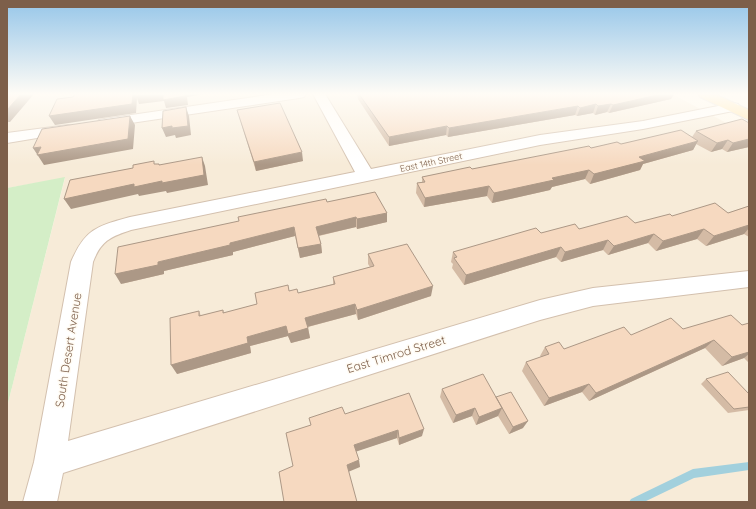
<svg xmlns="http://www.w3.org/2000/svg" width="756" height="509" viewBox="0 0 756 509" font-family="Quicksand,sans-serif">
<rect width="100%" height="100%" fill="#fef8eb"/>
<path fill="#f7ebd8" d="M 7,94 L 672,94 L 749,135 L 749,502 L 7,502 L 7,407 L 65,178 L 7,188 Z"/>
<path fill="#d4eec7" d="M 65,177 L 7,407 L 7,188 Z"/>
<g fill="none" stroke-linecap="round" stroke-linejoin="round">
<path fill="#a2d0dd" fill-rule="evenodd" d="M 749,462 L 749,470 L 694,478 L 644,502 L 629,502 L 631,499 L 693,469 Z"/>
<defs>
<path id="minor" d="M 274,94 L 306,94 L 304,97 L 299,98 L 104,127 L 99,126 L 97,123 L 99,120 L 104,119 Z
M 313,94 L 325,94 L 371,169 L 540,135 L 643,121 L 733,103 L 738,104 L 740,107 L 738,110 L 643,129 L 540,145 L 131,230 C 110,237 101,241 93,262 L 68,441 L 540,300 L 593,288 L 749,271 L 749,287 L 593,306 L 540,320 L 63,473 L 57,502 L 23,502 L 34,462 L 71,262 C 85,229 97,226 130,217 L 355,172 Z
M 68,125 L 73,126 L 75,129 L 73,132 L 7,143 L 7,133 Z"/>
<path id="major" d="M 698,94 L 715,94 L 749,110 L 749,120 L 700,97 Z"/>
</defs>
<use href="#minor" stroke="#d3c0ae" stroke-width="2"/>
<use href="#major" stroke="#ddd5d0" stroke-width="2"/>
<use href="#minor" fill="#fff" fill-rule="evenodd"/>
<use href="#major" fill="#ffe2a1" fill-rule="evenodd"/>
</g>
<path fill="#d4bba5" d="M 357,94 L 674,94 L 671,99 L 609,113 L 607,112 L 595,115 L 593,113 L 577,116 L 575,115 L 448,137 L 446,135 L 389,146 L 358,99 Z
M 237,110 L 303,161 L 256,171 Z
M 749,123 L 749,147 L 727,152 L 722,149 L 711,152 L 696,144 L 693,150 L 643,164 L 640,170 L 590,184 L 585,179 L 552,187 L 550,190 L 492,203 L 487,196 L 424,207 L 416,193 L 417,183 L 422,182 L 422,177 L 472,169 L 591,148 L 692,137 L 696,131 Z
M 327,202 L 387,213 L 387,222 L 357,229 L 356,227 L 319,236 L 321,244 L 322,253 L 300,258 L 295,236 L 233,252 L 233,255 L 164,271 L 164,274 L 121,284 Z
M 749,206 L 749,237 L 744,234 L 706,246 L 697,239 L 656,251 L 648,243 L 608,255 L 603,250 L 561,262 L 556,257 L 464,285 L 452,268 L 453,264 L 451,262 L 453,252 L 541,233 L 635,223 L 672,216 L 728,213 Z
M 368,254 L 431,296 L 358,320 L 356,314 L 308,327 L 310,338 L 291,343 L 288,336 L 250,346 L 251,353 L 177,374 L 199,311 L 201,316 L 223,310 L 224,313 L 257,304 L 289,291 L 298,293 L 333,284 L 333,277 L 370,267 L 368,264 Z
M 749,323 L 749,363 L 744,358 L 722,366 L 705,348 L 589,401 L 582,392 L 544,406 L 522,371 L 526,362 L 541,357 L 540,356 L 545,347 L 564,349 L 631,335 L 683,329 L 742,325 Z
M 706,379 L 749,394 L 749,410 L 728,413 L 701,384 Z
M 442,389 L 496,397 L 523,428 L 509,434 L 498,416 L 476,425 L 472,416 L 453,423 L 440,397 Z
M 345,414 L 422,436 L 399,445 L 397,438 L 356,451 L 360,467 L 293,466 Z"/>
<path fill="#ac9886" d="M 21,94 L 34,94 L 10,122 L 7,122 L 7,110 Z
M 133,94 L 204,94 L 187,97 L 188,105 L 166,108 L 164,101 L 139,104 L 137,98 L 136,113 L 55,125 L 49,116 Z
M 662,94 L 674,94 L 671,99 L 609,113 L 613,105 Z
M 596,104 L 593,113 L 577,116 L 580,108 Z
M 611,104 L 607,112 L 595,115 L 598,106 Z
M 578,106 L 575,115 L 448,137 L 449,128 Z
M 186,107 L 189,116 L 191,135 L 176,138 L 175,135 L 166,137 L 162,128 Z
M 130,116 L 135,125 L 133,149 L 44,165 L 33,148 L 41,147 Z
M 447,126 L 446,135 L 389,146 L 389,137 Z
M 749,139 L 749,147 L 727,152 L 733,143 Z
M 728,140 L 722,149 L 711,152 L 717,143 Z
M 698,141 L 693,150 L 643,164 L 640,170 L 590,184 L 594,174 L 639,157 Z
M 302,152 L 303,161 L 256,171 L 254,162 Z
M 202,157 L 205,166 L 208,185 L 167,193 L 166,191 L 139,196 L 138,194 L 71,209 L 64,199 Z
M 589,170 L 585,179 L 552,187 L 550,190 L 492,203 L 494,193 L 552,178 Z
M 489,186 L 487,196 L 424,207 L 425,198 Z
M 387,213 L 387,222 L 357,229 L 357,219 Z
M 356,217 L 356,227 L 317,236 L 316,227 Z
M 749,225 L 749,228 L 744,234 L 706,246 L 714,236 Z
M 294,227 L 295,236 L 233,252 L 233,255 L 164,271 L 164,274 L 121,284 L 115,274 L 158,262 L 230,243 Z
M 704,229 L 697,239 L 656,251 L 663,241 Z
M 654,234 L 648,243 L 608,255 L 614,246 Z
M 608,240 L 603,250 L 561,262 L 565,252 Z
M 321,244 L 322,253 L 300,258 L 298,248 Z
M 561,247 L 556,257 L 464,285 L 466,275 Z
M 433,286 L 431,296 L 358,320 L 357,310 Z
M 355,304 L 356,314 L 307,327 L 305,318 Z
M 286,326 L 308,328 L 310,338 L 291,343 L 288,336 L 250,346 L 251,353 L 177,374 L 171,365 L 247,337 Z
M 714,340 L 705,348 L 589,401 L 596,393 Z
M 749,352 L 749,354 L 744,358 L 722,366 L 732,357 Z
M 589,384 L 582,392 L 544,406 L 549,398 Z
M 475,408 L 472,416 L 453,423 L 456,415 Z
M 502,408 L 498,416 L 476,425 L 479,417 Z
M 528,421 L 523,428 L 509,434 L 513,427 Z
M 424,429 L 422,436 L 399,445 L 399,438 Z
M 398,430 L 397,438 L 355,452 L 354,445 Z
M 359,460 L 360,467 L 348,472 L 347,465 Z"/>
<path fill="#f6d9c0" stroke="#ac9886" d="M 7,94 L 21,94 L 7,110 Z
M 75,94 L 133,94 L 132,104 L 49,116 L 57,99 L 73,97 Z
M 136,94 L 150,94 L 136,96 Z
M 163,94 L 185,94 L 185,96 L 163,100 Z
M 359,94 L 662,94 L 613,105 L 611,104 L 598,106 L 596,104 L 580,108 L 578,106 L 449,128 L 447,126 L 389,137 Z
M 280,103 L 302,152 L 254,162 L 237,110 Z
M 186,107 L 188,126 L 172,128 L 172,126 L 162,128 L 163,111 Z
M 130,116 L 128,139 L 37,155 L 41,147 L 33,148 L 42,129 Z
M 742,119 L 749,123 L 749,139 L 733,143 L 728,140 L 717,143 L 696,131 Z
M 681,130 L 698,141 L 639,157 L 645,161 L 594,174 L 589,170 L 552,178 L 554,180 L 494,193 L 489,186 L 425,198 L 417,183 L 425,182 L 422,177 L 470,167 L 472,169 L 589,146 L 591,148 L 617,142 L 621,144 Z
M 202,157 L 204,175 L 162,183 L 162,181 L 134,187 L 134,184 L 64,199 L 70,180 L 133,168 L 133,165 L 154,161 L 154,164 L 159,164 L 159,165 Z
M 375,192 L 387,213 L 357,219 L 356,217 L 316,227 L 321,244 L 298,248 L 294,227 L 230,243 L 230,245 L 158,262 L 158,265 L 115,274 L 118,247 L 239,221 L 238,217 L 326,199 L 327,202 Z
M 715,203 L 728,213 L 749,206 L 749,225 L 714,236 L 704,229 L 663,241 L 654,234 L 614,246 L 608,240 L 565,252 L 561,247 L 466,275 L 454,258 L 457,257 L 453,252 L 536,228 L 541,233 L 575,224 L 579,229 L 627,216 L 635,223 L 670,214 L 672,216 Z
M 407,244 L 433,286 L 357,310 L 355,304 L 305,318 L 308,328 L 288,334 L 286,326 L 247,337 L 248,343 L 171,365 L 170,318 L 199,311 L 199,316 L 223,310 L 223,313 L 257,304 L 255,293 L 288,285 L 289,291 L 297,289 L 298,293 L 335,284 L 333,277 L 374,266 L 368,254 Z
M 731,315 L 742,325 L 749,323 L 749,352 L 732,357 L 714,340 L 596,393 L 589,384 L 549,398 L 526,362 L 549,354 L 545,347 L 559,342 L 564,349 L 624,327 L 631,335 L 671,318 L 683,329 Z
M 728,372 L 749,394 L 749,407 L 734,409 L 706,379 Z
M 483,374 L 502,408 L 479,417 L 475,408 L 456,415 L 442,389 Z
M 511,392 L 528,421 L 513,427 L 496,397 Z
M 409,393 L 424,429 L 399,438 L 398,430 L 354,445 L 359,460 L 347,465 L 357,502 L 284,502 L 279,472 L 293,466 L 286,433 L 311,425 L 309,418 L 342,407 L 345,414 Z"/>
<linearGradient id="sky" x2="0" y2="1"><stop stop-color="#96c6e9"/><stop offset="0.57" stop-color="#fffcf6"/><stop offset="1" stop-color="#fffcf6" stop-opacity="0"/></linearGradient>
<rect width="756" height="165" fill="url(#sky)"/>
<g text-anchor="middle" dominant-baseline="central" stroke-width="3" stroke-linejoin="round" paint-order="stroke">
<g font-size="9" fill="#7d5f4a" stroke="#fffbf3">
<text transform="translate(431 162) rotate(-12)">East 14th Street</text>
</g>
<g font-size="12" fill="#7d5f4a" stroke="#fffbf3">
<text transform="translate(68 350) rotate(-81)">South Desert Avenue</text>
<text transform="translate(396 354) rotate(-17)">East Timrod Street</text>
</g>
</g>
<rect width="756" height="509" fill="none" stroke="#7d5f4a" stroke-width="16"/>
</svg>
